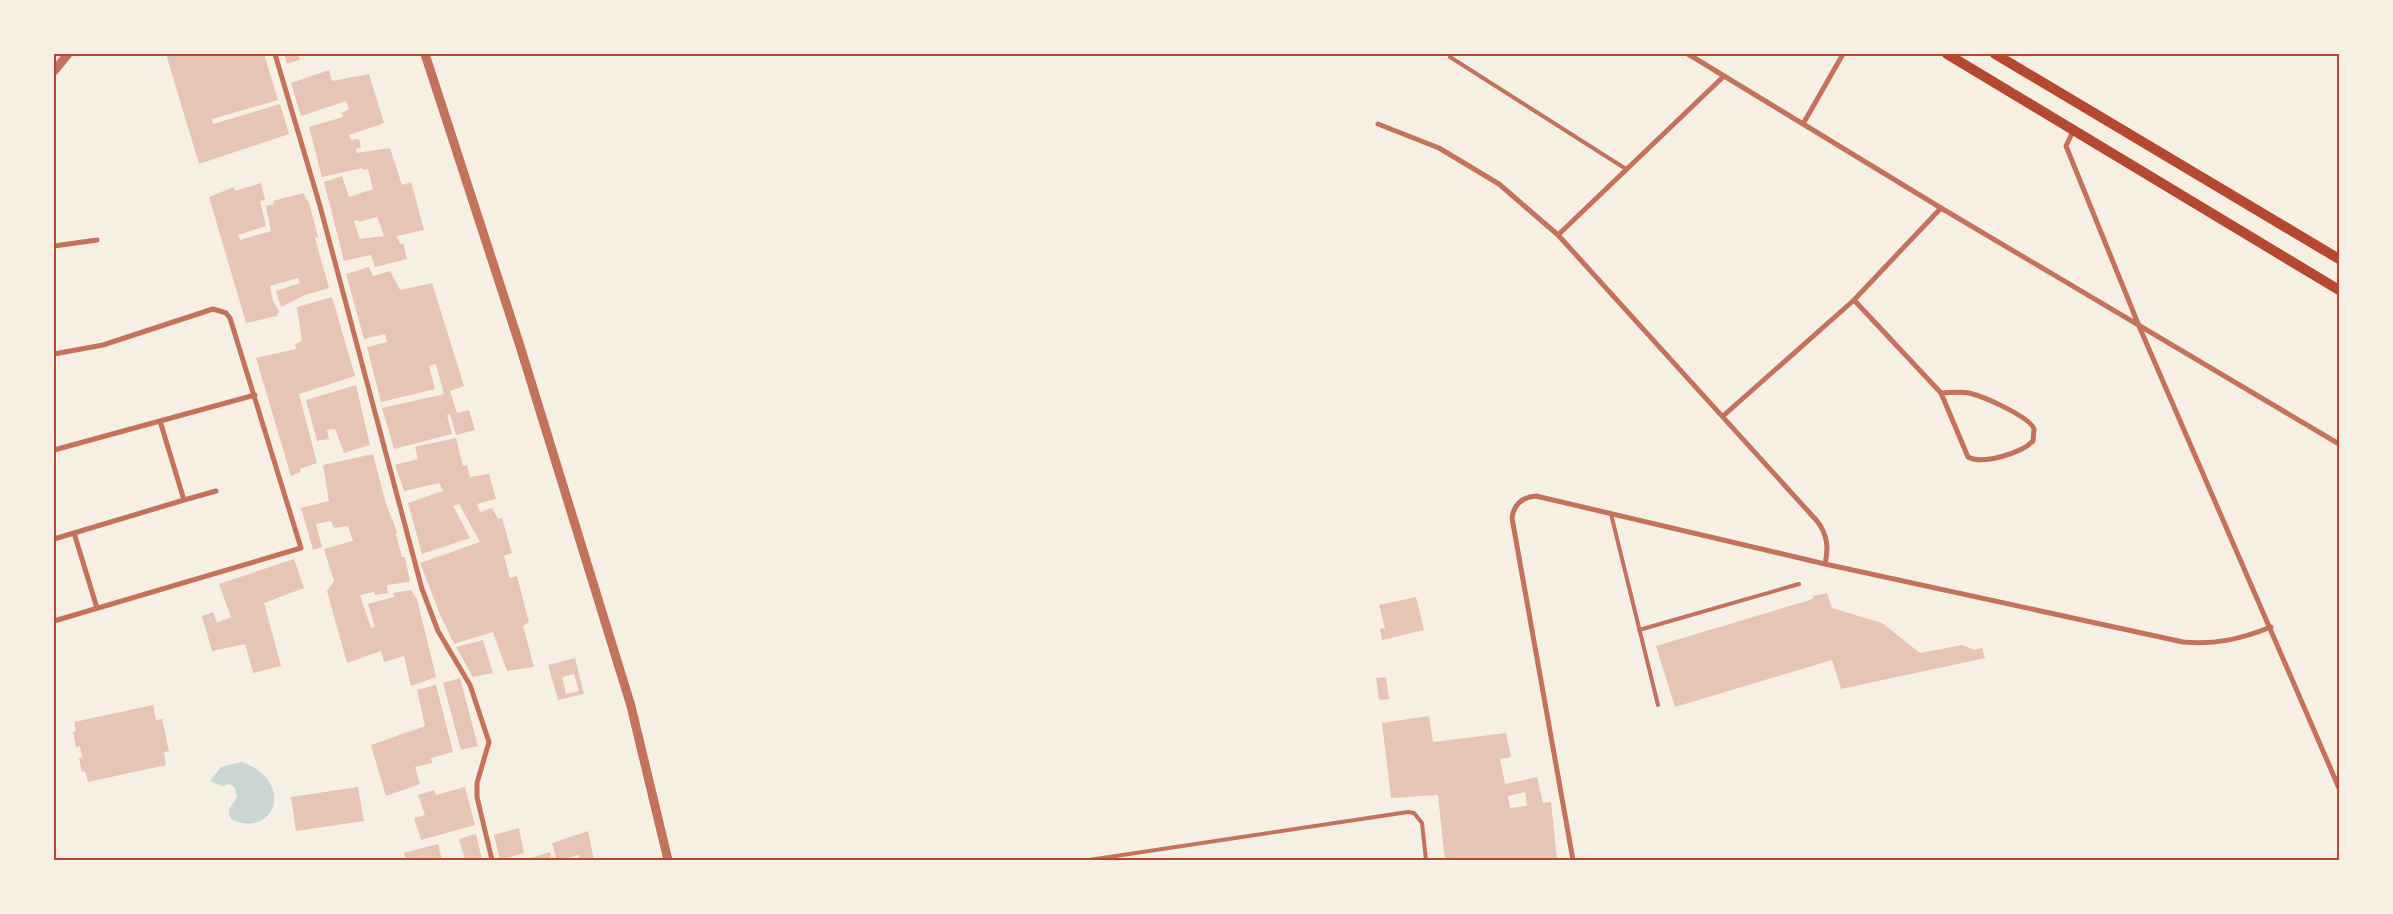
<svg xmlns="http://www.w3.org/2000/svg" width="2393" height="914" viewBox="0 0 2393 914" font-family="'Source Sans 3',sans-serif">
<rect width="100%" height="100%" fill="#f6efe4"/>
<path fill="#c9d6d2" d="M 242,762 C 296,782 275,838 232,820 C 224,809 233,806 237,797 L 235,788 L 230,784 L 222,786 L 210,781 L 221,767 Z"/>
<path fill="#e6c5b7" fill-rule="evenodd" d="M 166,54 L 264,54 L 278,100 L 212,119 L 213,124 L 280,104 L 289,134 L 199,164 Z
M 284,54 L 298,54 L 300,60 L 287,64 Z
M 329,70 L 332,81 L 369,74 L 384,123 L 349,135 L 351,140 L 359,139 L 361,147 L 356,149 L 357,153 L 390,148 L 402,185 L 411,182 L 424,230 L 397,236 L 400,244 L 403,243 L 407,259 L 375,267 L 371,255 L 344,261 L 324,182 L 342,176 L 349,197 L 373,189 L 368,169 L 363,170 L 362,168 L 322,177 L 309,127 L 343,117 L 342,113 L 349,109 L 346,101 L 301,116 L 291,83 ZM 377,217 L 384,236 L 360,239 L 354,221 L 358,220 L 359,222 Z
M 261,183 L 265,200 L 260,201 L 266,226 L 238,235 L 240,240 L 271,231 L 266,206 L 274,204 L 273,201 L 303,193 L 309,203 L 318,237 L 315,238 L 329,288 L 305,295 L 281,307 L 276,291 L 300,283 L 298,278 L 270,286 L 273,301 L 279,311 L 277,316 L 246,323 L 209,197 L 234,187 L 235,191 Z
M 369,267 L 373,276 L 390,271 L 400,290 L 432,283 L 464,386 L 450,391 L 457,413 L 469,410 L 475,430 L 456,435 L 450,414 L 447,415 L 452,434 L 394,449 L 382,408 L 444,394 L 436,364 L 429,366 L 435,389 L 381,402 L 367,347 L 387,342 L 385,334 L 364,339 L 346,274 Z
M 332,297 L 355,376 L 299,394 L 317,463 L 300,469 L 301,472 L 291,476 L 256,358 L 296,349 L 295,344 L 302,341 L 297,307 Z
M 356,385 L 370,445 L 344,453 L 335,429 L 327,430 L 329,439 L 317,441 L 306,400 Z
M 456,438 L 463,466 L 467,465 L 470,477 L 489,474 L 496,499 L 477,504 L 480,512 L 492,508 L 498,519 L 502,518 L 512,553 L 504,556 L 510,578 L 517,576 L 529,622 L 523,626 L 534,667 L 507,671 L 493,632 L 454,644 L 439,612 L 420,563 L 480,542 L 459,504 L 453,506 L 470,538 L 422,554 L 408,503 L 443,491 L 439,483 L 404,491 L 395,465 L 418,459 L 415,447 Z
M 373,454 L 386,504 L 397,531 L 396,535 L 402,557 L 405,557 L 410,582 L 387,585 L 388,593 L 375,595 L 374,592 L 360,595 L 371,628 L 375,627 L 368,604 L 394,597 L 393,593 L 411,590 L 417,599 L 436,677 L 411,686 L 404,656 L 384,662 L 381,651 L 347,663 L 327,591 L 334,581 L 324,549 L 353,541 L 348,526 L 334,528 L 331,521 L 316,524 L 322,547 L 313,550 L 301,508 L 329,501 L 323,465 Z
M 294,559 L 304,588 L 264,603 L 281,666 L 253,673 L 245,644 L 212,651 L 202,616 L 213,612 L 217,623 L 231,617 L 219,584 Z
M 1827,593 L 1832,608 L 1882,623 L 1920,653 L 1962,645 L 1974,650 L 1982,648 L 1985,658 L 1841,689 L 1832,660 L 1675,707 L 1656,646 L 1813,599 L 1813,596 Z
M 1416,597 L 1424,630 L 1382,640 L 1380,629 L 1385,628 L 1379,605 Z
M 483,640 L 493,673 L 473,677 L 456,647 Z
M 575,658 L 584,694 L 558,700 L 548,665 ZM 574,674 L 579,691 L 566,694 L 562,677 Z
M 1386,677 L 1389,699 L 1379,700 L 1376,678 Z
M 460,678 L 478,746 L 461,750 L 443,683 Z
M 436,685 L 453,752 L 431,758 L 432,763 L 415,767 L 420,784 L 386,796 L 371,745 L 425,726 L 417,690 Z
M 153,705 L 156,720 L 162,719 L 169,751 L 164,752 L 166,765 L 88,782 L 85,771 L 82,772 L 79,758 L 82,758 L 80,746 L 76,747 L 73,732 L 76,731 L 74,722 Z
M 1429,716 L 1433,742 L 1506,733 L 1511,757 L 1500,759 L 1505,784 L 1537,777 L 1543,803 L 1551,802 L 1557,860 L 1445,860 L 1438,795 L 1391,798 L 1382,723 ZM 1525,792 L 1527,806 L 1510,808 L 1508,796 Z
M 358,787 L 364,821 L 296,831 L 291,797 Z
M 465,787 L 475,825 L 421,840 L 414,818 L 425,815 L 418,795 L 434,790 L 436,795 Z
M 519,828 L 524,853 L 500,860 L 494,835 Z
M 588,831 L 594,860 L 580,860 L 579,855 L 557,860 L 552,843 Z
M 476,834 L 482,860 L 465,860 L 459,839 Z
M 438,844 L 442,860 L 406,860 L 404,853 Z
M 550,852 L 552,860 L 525,860 Z"/>
<g fill="none" stroke-linecap="round" stroke-linejoin="round">
<path stroke="#c5725c" stroke-width="4" d="M 1450,57 L 1626,169
M 1611,514 L 1658,705
M 1639,630 L 1799,584
M 1089,860 L 1408,812 L 1414,813 L 1422,823 L 1426,860"/>
<path stroke="#c5725c" stroke-width="5" d="M 275,54 L 320,206 L 422,589 L 438,631 L 470,685 L 489,742 L 477,783 L 477,797 L 492,860
M 1688,54 L 1941,208 L 2339,444
M 1378,124 L 1439,148 L 1499,184 L 1558,235 L 1817,521 C 1827,534 1829,547 1825,564
M 1803,124 L 1843,54
M 2074,129 L 2066,146 L 2139,326 L 2339,788
M 1558,235 L 1724,76
M 54,246 L 97,240
M 1854,300 L 1941,393 L 1968,457 C 1982,465 2022,453 2033,441 L 2034,429 C 2030,417 1983,396 1969,393 C 1960,391 1950,393 1941,393
M 54,354 L 103,345 L 213,309 L 226,313 L 230,318 L 301,548 L 54,621
M 1723,416 L 1854,300 L 1941,208
M 54,450 L 255,395
M 184,500 L 216,491
M 54,539 L 74,533
M 97,608 L 74,533 L 184,500 L 160,421
M 1573,860 L 1512,518 C 1514,504 1522,497 1536,496 L 1825,564 L 2183,642 C 2215,645 2241,639 2271,627"/>
<path stroke="#c5725c" stroke-width="9" d="M 425,54 L 520,346 L 631,706 L 668,860
M 54,71 L 68,54"/>
<path stroke="#b5482f" stroke-width="10" d="M 1947,54 L 2339,290
M 1995,54 L 2339,259"/>
</g>
<rect width="2393" height="914" fill="none" stroke="#f6efe4" stroke-width="110"/>
<rect x="55" y="55" width="2283" height="804" fill="none" stroke="#b5482f" stroke-width="2"/>
</svg>
